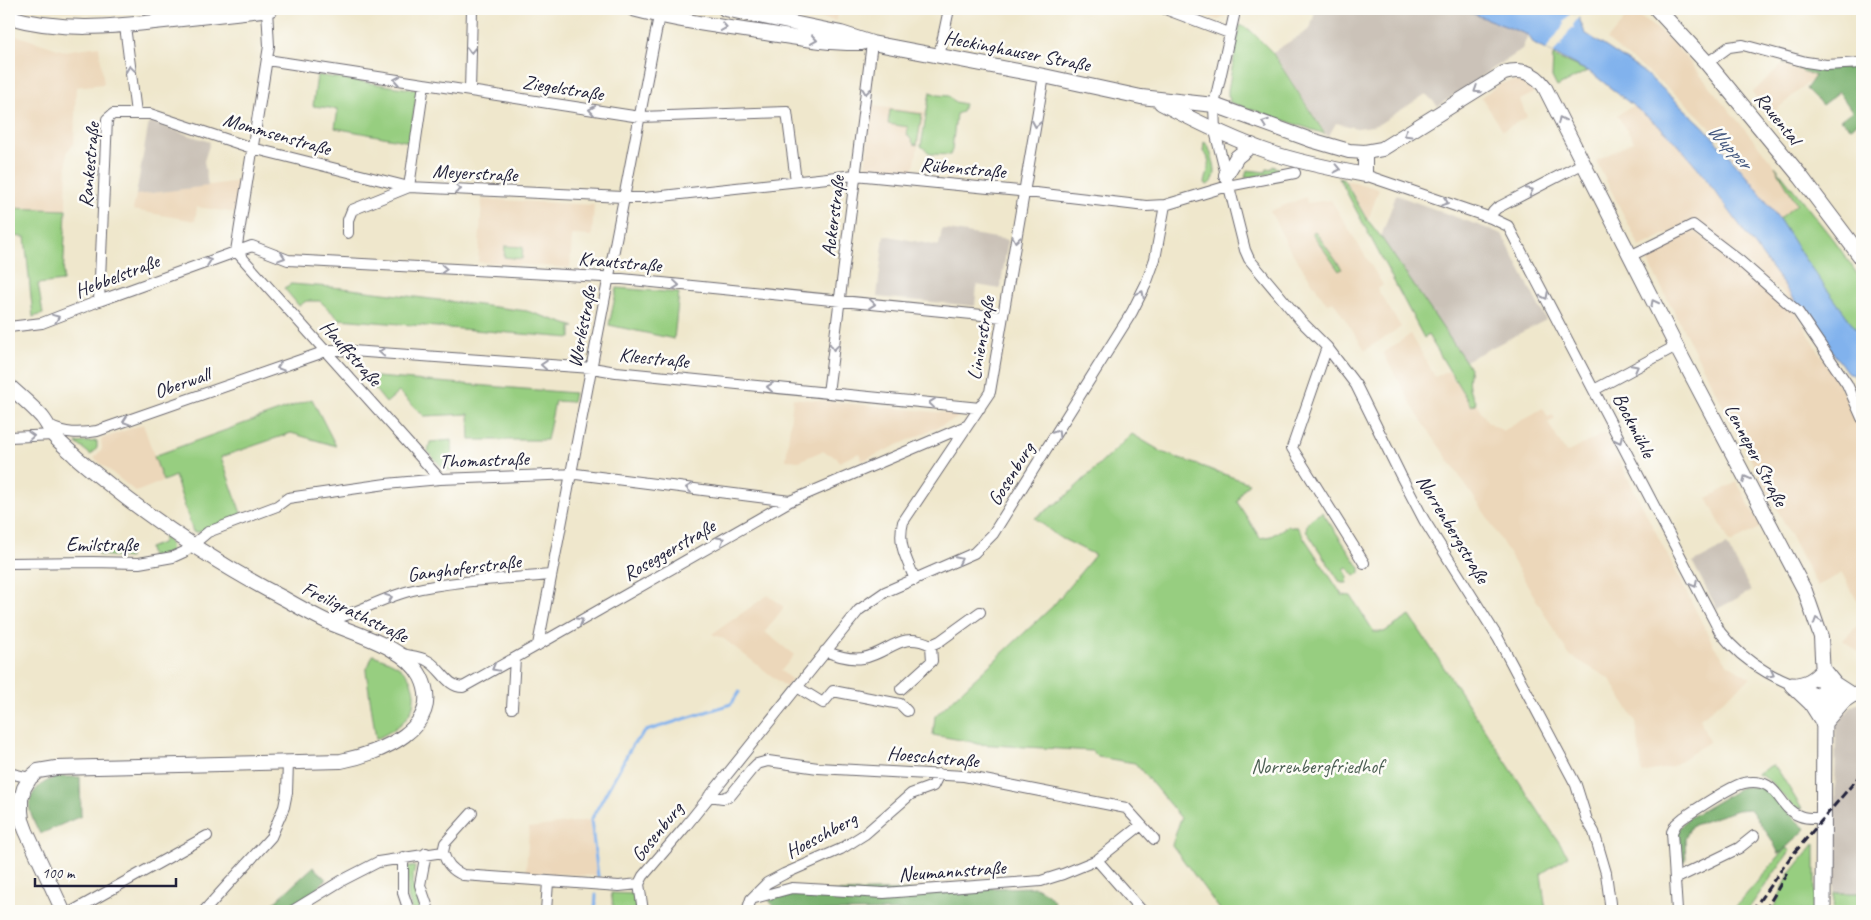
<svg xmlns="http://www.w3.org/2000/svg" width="1871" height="920" viewBox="0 0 1871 920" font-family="Caveat,sans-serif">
<rect width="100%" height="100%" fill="#fdfcf7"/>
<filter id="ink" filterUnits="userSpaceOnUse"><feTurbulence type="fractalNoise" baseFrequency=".02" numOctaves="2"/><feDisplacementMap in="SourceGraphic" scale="10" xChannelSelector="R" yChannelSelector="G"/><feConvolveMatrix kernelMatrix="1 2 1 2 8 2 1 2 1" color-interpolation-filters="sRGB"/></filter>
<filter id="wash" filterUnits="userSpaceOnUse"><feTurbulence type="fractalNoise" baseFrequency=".0096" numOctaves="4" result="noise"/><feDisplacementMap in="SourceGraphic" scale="20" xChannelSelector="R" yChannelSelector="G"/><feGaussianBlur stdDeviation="1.12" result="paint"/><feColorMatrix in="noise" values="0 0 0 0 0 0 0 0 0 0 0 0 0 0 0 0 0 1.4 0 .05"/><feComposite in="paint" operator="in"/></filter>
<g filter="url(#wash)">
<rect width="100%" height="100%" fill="#efe7cc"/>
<path fill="#ecd7ba" d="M 44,9 L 134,9 L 134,11 L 79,12 Z
M 797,9 L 839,9 L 836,21 L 811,16 Z
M 1188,9 L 1228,9 L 1225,17 L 1218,20 Z
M 1632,11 L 1666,36 L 1688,60 L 1775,166 L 1797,204 L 1779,219 L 1719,138 L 1702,119 L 1683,100 L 1607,40 Z
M 9,33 L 64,51 L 99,46 L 104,84 L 76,87 L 74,144 L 67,151 L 66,210 L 9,208 Z
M 1783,63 L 1816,76 L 1769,116 L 1752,93 Z
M 1509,81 L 1522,82 L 1534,93 L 1520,100 L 1527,117 L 1503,130 L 1481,97 L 1500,84 Z
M 872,106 L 925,112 L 913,172 L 865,169 Z
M 1633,106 L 1660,127 L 1685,152 L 1796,302 L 1795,303 L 1694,220 L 1640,247 L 1596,161 L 1634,141 L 1617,115 Z
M 1346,180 L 1379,189 L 1368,220 L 1346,182 Z
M 240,181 L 236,213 L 197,207 L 195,221 L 133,210 L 136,195 Z
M 1306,197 L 1307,203 L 1331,200 L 1383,285 L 1377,289 L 1401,327 L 1365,350 L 1333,301 L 1327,304 L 1289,248 L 1270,211 Z
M 482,199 L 594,205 L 592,236 L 572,235 L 570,268 L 478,262 Z
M 1692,231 L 1698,233 L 1795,311 L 1851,406 L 1862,433 L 1862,606 L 1856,599 L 1842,573 L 1817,586 L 1644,254 Z
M 1411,334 L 1435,377 L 1448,371 L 1471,406 L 1476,403 L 1487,421 L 1503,431 L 1543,408 L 1548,417 L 1553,415 L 1555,419 L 1548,423 L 1566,453 L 1605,433 L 1714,646 L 1728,664 L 1751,678 L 1700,718 L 1709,742 L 1671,767 L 1642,773 L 1636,722 L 1610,679 L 1569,655 L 1486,515 L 1417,414 L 1383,353 Z
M 793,398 L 955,414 L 958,418 L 862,461 L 859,453 L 839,462 L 837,457 L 822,451 L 799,461 L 786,460 Z
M 143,424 L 163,481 L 136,492 L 94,458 L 102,449 L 101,439 Z
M 1737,482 L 1761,527 L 1730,543 L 1707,498 Z
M 768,595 L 784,607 L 765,632 L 794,655 L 781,671 L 792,680 L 786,687 L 724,639 L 712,634 Z
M 1862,621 L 1862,655 L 1843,640 Z
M 589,820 L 596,876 L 526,872 L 529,828 Z"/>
<path fill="#cbc2b8" d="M 1316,9 L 1462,9 L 1528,35 L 1522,49 L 1438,106 L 1426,94 L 1379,124 L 1372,126 L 1357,128 L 1336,123 L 1328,137 L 1273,52 L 1310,29 Z
M 149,122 L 210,142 L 204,161 L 208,186 L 136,195 Z
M 1396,195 L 1502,234 L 1546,320 L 1465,361 L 1381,237 Z
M 942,229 L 1008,240 L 1000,289 L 977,285 L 975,306 L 877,297 L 884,235 L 939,246 Z
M 1727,545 L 1751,591 L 1717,609 L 1693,563 Z
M 1862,702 L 1862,888 L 1860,893 L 1834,893 L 1836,725 L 1852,706 Z"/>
<path fill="#97ce80" stroke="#5c785e" d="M 1240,25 L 1250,30 L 1272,52 L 1325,134 L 1229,102 L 1230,98 L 1228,97 L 1228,90 Z
M 1553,56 L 1587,71 L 1557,87 L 1552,77 Z
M 317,75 L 417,90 L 410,142 L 335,128 L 338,109 L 313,106 Z
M 930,92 L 938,95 L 949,96 L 955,102 L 964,104 L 962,112 L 956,114 L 952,150 L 950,155 L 931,154 L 921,146 Z
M 890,110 L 922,114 L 917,145 L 914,144 L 907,134 L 908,127 L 888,124 Z
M 1204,142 L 1208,145 C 1212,158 1222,177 1207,185 L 1205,183 C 1207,173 1213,158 1203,152 Z
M 1273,166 L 1286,171 L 1245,178 L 1247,170 L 1266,172 L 1267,168 L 1271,169 Z
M 1775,166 L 1838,246 L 1862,281 L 1862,337 L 1804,258 L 1779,219 L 1797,204 Z
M 1339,178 L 1344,180 L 1366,218 L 1381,237 L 1470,368 C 1467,383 1468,390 1476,403 L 1471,406 L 1428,335 L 1424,338 Z
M 9,208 L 66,210 L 63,281 L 38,284 L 43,314 L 33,317 L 25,237 L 9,236 Z
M 1315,231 L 1342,269 L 1339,271 L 1312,233 Z
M 505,246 L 523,247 L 522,259 L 504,257 Z
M 291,284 L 343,288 L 527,311 L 575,327 L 571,327 L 571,338 L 339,319 L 320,301 L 306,301 L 299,306 L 284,288 Z
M 617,288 L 679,293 L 674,339 L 609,325 Z
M 364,376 L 574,393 L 572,402 L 555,401 L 547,440 L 470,440 L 469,414 L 424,416 L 399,392 L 386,403 Z
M 312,399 L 336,446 L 291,433 L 221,457 L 242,516 L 199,532 L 193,532 L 175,476 L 163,481 L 154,456 Z
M 1132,434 L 1164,453 L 1249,483 L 1241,492 L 1237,502 L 1260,538 L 1271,536 L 1289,525 L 1290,527 L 1297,527 L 1342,595 L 1351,596 L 1374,632 L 1384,632 L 1410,616 L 1568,856 L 1541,874 L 1546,911 L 1221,911 L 1172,845 L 1181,818 L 1135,763 L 1098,757 L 1092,751 L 977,744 L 973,742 L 933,735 L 935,716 L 1052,607 L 1095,555 L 1057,536 L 1035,518 L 1063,499 Z
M 452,440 L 453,470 L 445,470 L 428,452 L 430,442 Z
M 97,441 L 97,448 L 91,455 L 76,443 Z
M 1322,512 L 1360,568 L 1360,573 L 1355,576 L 1347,567 L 1344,569 L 1348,577 L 1347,583 L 1343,583 L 1340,582 L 1307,532 C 1304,521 1313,518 1322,512 Z
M 163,536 L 170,543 L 171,552 L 151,558 L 149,548 L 162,543 L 164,539 Z
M 129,552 L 129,558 L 98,555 L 98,553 Z
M 373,655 C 384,659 397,663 405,672 C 410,677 413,686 414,693 C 416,718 395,730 376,739 L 366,671 Z
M 1772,765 L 1778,770 L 1802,809 C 1784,806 1776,779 1757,774 Z
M 1815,843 L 1815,911 L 1772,911 L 1789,875 Z
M 1786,848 L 1790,851 L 1747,911 L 1732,911 Z
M 407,866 L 415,867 L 412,882 L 421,911 L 412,911 L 408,897 Z
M 611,893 L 634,894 L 637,911 L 614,911 Z
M 1834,893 L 1860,893 L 1859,911 L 1833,911 Z"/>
<path fill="#79b16e" stroke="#4e6a54" d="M 1783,63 L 1818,68 L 1862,67 L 1862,120 L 1851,127 L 1840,120 L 1852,111 L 1839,92 L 1822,105 L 1806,89 L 1815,76 Z
M 58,777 L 80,777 L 81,816 L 40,834 C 37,827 32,819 30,811 C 27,793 42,781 58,777 Z
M 1742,787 C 1747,787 1753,786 1758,787 C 1770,790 1793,819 1806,829 L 1779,854 L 1772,840 L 1750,809 L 1737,810 L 1691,826 L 1685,839 L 1686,860 L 1677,867 L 1677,831 L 1686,820 Z
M 313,867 L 326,879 L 311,895 L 288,911 L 265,911 Z
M 1035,887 L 1047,893 L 1054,901 L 1050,911 L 777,911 L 769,900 L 791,893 Z"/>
<path fill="#81b2ed" stroke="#526a94" d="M 1461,9 L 1549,9 L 1562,13 L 1571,13 L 1579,18 L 1585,33 L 1642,71 L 1663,89 L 1703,126 L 1752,182 L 1779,219 L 1804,258 L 1862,337 L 1862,385 L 1856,377 L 1847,372 L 1698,168 L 1675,141 L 1660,127 L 1593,74 L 1534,44 L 1528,35 Z"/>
<path fill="#efe7cc" d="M 1571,13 L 1579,17 L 1573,25 L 1574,28 L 1571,28 L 1561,44 L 1562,47 L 1559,46 L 1553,54 L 1546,50 L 1564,24 L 1564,21 Z"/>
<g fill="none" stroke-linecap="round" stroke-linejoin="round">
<path stroke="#81b2ed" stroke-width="3" d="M 598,876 L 591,820 L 633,744 L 646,731 L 731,704 L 739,692
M 595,911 L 596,895"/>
</g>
</g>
<g filter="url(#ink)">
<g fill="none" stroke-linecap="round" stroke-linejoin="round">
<defs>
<path id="street" d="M 1165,9 L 1229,33
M 1234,9 L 1234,16 L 1214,105 L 1215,131 L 1245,250 L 1249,259 L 1301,321 L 1327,347 L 1356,385 L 1401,476 L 1424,520 L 1498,638 L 1576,785 L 1587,820 L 1594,832 L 1606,873 L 1611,911
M 125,26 L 136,113
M 939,56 L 949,9
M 267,60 L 640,117 L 787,112 L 796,181
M 1707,63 L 1729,47 L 1743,45 L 1806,62 L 1826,65 L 1862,63
M 470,91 L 472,9
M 1365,175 L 1491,218 L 1508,226 L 1720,632 C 1747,667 1783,683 1824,696
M 409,187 L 424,84
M 1491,218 L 1493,212 L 1497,208 L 1582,164
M 348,233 L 348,220 L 352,210 L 409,187 L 644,198 L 855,175 L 1019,191 L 1146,206 L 1165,205 L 1228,186 L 1295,173
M 236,251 L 440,479
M 236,251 L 269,46 L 267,9
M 1630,256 L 1693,225 L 1740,261 L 1798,312 L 1847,384 L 1862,418
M 99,301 L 107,119 L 113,114 L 150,114 L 252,148 L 409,187
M 9,327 L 42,323 L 99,301 L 252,246 L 288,260 L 602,277 L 1002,317
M 1327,347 L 1292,448 L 1364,563
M 1594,390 L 1676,346
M 828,393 L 872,43
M 49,426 C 65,434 79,434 97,431 L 318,354 L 325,350 L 338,350 L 592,368 L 616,372 L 980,408
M 9,437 L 54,435
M 9,563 L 92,562 L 139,563 L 173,557 L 184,552 L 208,532 L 277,506 L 288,498 L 386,484 L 440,479 L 576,474 L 790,501
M 915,580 C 907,559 897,545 903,522 L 990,392 L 1044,76
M 327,621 C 357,614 383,597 413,590 C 455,580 508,579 551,575
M 538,645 L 659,16
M 825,651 C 837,656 850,660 863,658 C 890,653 900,630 931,645 L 940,641 L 980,612
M 401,654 C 410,656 420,656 428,661 C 441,668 447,687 463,687 L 538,645 L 790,501 L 966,426
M 797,687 L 823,703 L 833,691 L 900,704 L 907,711
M 901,689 L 932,661 L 931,645
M 512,708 L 515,658
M 9,773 L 30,778
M 709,796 L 723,798 L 731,795 L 752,769 L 757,764 L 768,761 L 818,768 L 964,776 L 1126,808 L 1154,839
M 443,852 C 446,863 453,871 463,875 L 619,886 L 639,884
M 426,853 L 420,885 L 429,911
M 403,857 L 403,893 L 409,911
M 1097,860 L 1142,911
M 1675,879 L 1739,848 L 1754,836
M 639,884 L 643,876 L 685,827 L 859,610 L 885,592 L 974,553 L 993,534 L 1132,312 L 1146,284 L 1155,259 L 1165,205
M 639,884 L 643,911
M 751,899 L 792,888 L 884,893 L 1041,881 L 1063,874 L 1097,860 L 1141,825
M 73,911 L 207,836
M 204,911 L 271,837 L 284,807 L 287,792 L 288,763
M 292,911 L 341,881 L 378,862 L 443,852 L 445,843 L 472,813
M 546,911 L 548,882
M 747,911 L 751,899 L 767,883 L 784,874 L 841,849 L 865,834 L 911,794 L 933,786 L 939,774
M 1677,911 L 1672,832 L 1676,824 L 1683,818 C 1695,810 1733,785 1744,783 C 1780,776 1777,809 1800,816 C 1807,819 1816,818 1823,818"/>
<path id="secondary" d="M 633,9 C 674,20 716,26 758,32 C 793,37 827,44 862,43
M 725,9 L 841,33 L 872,43 L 1044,76 L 1141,97 L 1214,105 L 1311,140 L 1349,151 L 1365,152 L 1382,149 L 1504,73 C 1520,68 1534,72 1544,86 L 1676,346 L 1805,591 L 1821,637 L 1824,696
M 9,17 C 61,32 112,27 164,21 C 200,17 236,13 271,9
M 1161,103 C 1197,122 1233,140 1272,153 C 1302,163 1334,169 1365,175 L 1365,152
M 1226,175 L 1237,157 L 1252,145
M 9,386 C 20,396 32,406 42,417 C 47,423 50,430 54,436 C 60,443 69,450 76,457 C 93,472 111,486 129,500 C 178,537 230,571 285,599 C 299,607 313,615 328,622 C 357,635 406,647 421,677 C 446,728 378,754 341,761 L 56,768 L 38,771 L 30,778 L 24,788 L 21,799 L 21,811 L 22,820 L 26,831 L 63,911
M 1823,669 L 1835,684 L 1852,695
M 1792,685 C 1806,684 1814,680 1823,669"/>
<path id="primary" d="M 1657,9 L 1707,63 L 1801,177 L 1862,258
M 1792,685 L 1811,703 L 1823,722
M 1823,724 L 1843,701 L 1852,695
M 1823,911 L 1824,696 L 1852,695 L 1862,693"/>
</defs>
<use href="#street" stroke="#6a676e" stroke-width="12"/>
<use href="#secondary" stroke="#6a676e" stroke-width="16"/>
<use href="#primary" stroke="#6a676e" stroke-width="17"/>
<use href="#street" stroke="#fff" stroke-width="10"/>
<use href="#secondary" stroke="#fff" stroke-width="14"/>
<use href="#primary" stroke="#fff" stroke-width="15"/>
<path stroke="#22223b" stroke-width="3" stroke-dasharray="8 4" stroke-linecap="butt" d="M 1752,911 L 1789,859 L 1862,773
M 1765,911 L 1787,873"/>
</g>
<defs><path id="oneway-chevron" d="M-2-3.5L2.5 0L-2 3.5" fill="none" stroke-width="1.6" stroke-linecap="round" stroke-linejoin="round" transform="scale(1.25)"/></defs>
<g stroke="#9c9ca7">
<use href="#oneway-chevron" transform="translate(724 27) rotate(9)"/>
<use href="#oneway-chevron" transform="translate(814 40) rotate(8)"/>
<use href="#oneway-chevron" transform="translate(471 50) rotate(91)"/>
<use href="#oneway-chevron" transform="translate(130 69) rotate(-98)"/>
<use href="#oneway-chevron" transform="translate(397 80) rotate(-171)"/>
<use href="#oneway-chevron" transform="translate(1477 90) rotate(147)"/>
<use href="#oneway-chevron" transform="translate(866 91) rotate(97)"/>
<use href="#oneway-chevron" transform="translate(592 110) rotate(-171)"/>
<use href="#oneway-chevron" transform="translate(1561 120) rotate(-116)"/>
<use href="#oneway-chevron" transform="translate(1265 123) rotate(-160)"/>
<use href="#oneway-chevron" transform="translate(1036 124) rotate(100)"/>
<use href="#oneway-chevron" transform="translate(1407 134) rotate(149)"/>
<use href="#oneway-chevron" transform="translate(1337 169) rotate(12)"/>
<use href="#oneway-chevron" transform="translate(458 189) rotate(3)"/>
<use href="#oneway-chevron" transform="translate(1530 191) rotate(-27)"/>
<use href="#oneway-chevron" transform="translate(1445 202) rotate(19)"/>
<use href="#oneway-chevron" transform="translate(1016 239) rotate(100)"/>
<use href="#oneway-chevron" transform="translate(282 257) rotate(18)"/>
<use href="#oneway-chevron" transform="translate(208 261) rotate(-20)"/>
<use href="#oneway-chevron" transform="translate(444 269) rotate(3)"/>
<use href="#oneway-chevron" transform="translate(676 285) rotate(6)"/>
<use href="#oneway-chevron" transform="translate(1141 294) rotate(-62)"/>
<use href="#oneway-chevron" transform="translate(1545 296) rotate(63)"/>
<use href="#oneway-chevron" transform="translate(1654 303) rotate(-117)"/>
<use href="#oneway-chevron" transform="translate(872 304) rotate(6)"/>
<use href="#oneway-chevron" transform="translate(56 318) rotate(-22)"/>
<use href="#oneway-chevron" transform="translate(834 347) rotate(98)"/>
<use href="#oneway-chevron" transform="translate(382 352) rotate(-176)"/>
<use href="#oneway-chevron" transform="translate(544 365) rotate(-176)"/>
<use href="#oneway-chevron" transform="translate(280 367) rotate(161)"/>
<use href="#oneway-chevron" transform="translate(1635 368) rotate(-28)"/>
<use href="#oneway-chevron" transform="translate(770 387) rotate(-174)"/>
<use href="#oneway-chevron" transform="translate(932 403) rotate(-174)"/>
<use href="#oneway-chevron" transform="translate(126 421) rotate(161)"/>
<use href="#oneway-chevron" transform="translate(1057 433) rotate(-58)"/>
<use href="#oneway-chevron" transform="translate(31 436) rotate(-3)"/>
<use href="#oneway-chevron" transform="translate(1619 440) rotate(63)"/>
<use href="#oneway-chevron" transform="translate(1746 479) rotate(-118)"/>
<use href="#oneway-chevron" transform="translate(689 488) rotate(-173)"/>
<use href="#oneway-chevron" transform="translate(721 540) rotate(-30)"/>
<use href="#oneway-chevron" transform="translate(959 560) rotate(-26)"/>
<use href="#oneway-chevron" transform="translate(1694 584) rotate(62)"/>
<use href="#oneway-chevron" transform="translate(389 598) rotate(-21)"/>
<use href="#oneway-chevron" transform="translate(580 621) rotate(-30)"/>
<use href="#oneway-chevron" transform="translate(1817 621) rotate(-108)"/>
<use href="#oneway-chevron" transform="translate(495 668) rotate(151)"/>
<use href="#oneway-chevron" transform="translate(1771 674) rotate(27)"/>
</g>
</g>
<g text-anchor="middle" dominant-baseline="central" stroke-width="5" stroke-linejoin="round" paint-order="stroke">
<g font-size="20" fill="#22223b" stroke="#fdfcf7">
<text transform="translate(1017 51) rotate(11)">Heckinghauser Straße</text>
<text transform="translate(563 88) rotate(9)">Ziegelstraße</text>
<text transform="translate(1778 118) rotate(51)">Rauental</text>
<text transform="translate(277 134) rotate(16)">Mommsenstraße</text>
<text transform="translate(89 165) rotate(-85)">Rankestraße</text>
<text transform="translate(963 168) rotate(5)">Rübenstraße</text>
<text transform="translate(475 173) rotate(3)">Meyerstraße</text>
<text transform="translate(833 216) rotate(-83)">Ackerstraße</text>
<text transform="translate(620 262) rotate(5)">Krautstraße</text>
<text transform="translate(117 276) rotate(-21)">Hebbelstraße</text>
<text transform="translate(582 327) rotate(-79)">Werléstraße</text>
<text transform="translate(981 338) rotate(-80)">Linienstraße</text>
<text transform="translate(351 353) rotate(48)">Hauffstraße</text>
<text transform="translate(654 358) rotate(6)">Kleestraße</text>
<text transform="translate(182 383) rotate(-19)">Oberwall</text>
<text transform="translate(1634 425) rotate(63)">Bockmühle</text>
<text transform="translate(1756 455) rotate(62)">Lenneper Straße</text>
<text transform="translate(484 460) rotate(-2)">Thomastraße</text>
<text transform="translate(1011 474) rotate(-58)">Gosenburg</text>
<text transform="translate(1453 529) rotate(59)">Norrenbergstraße</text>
<text x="102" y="544">Emilstraße</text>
<text transform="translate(669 550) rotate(-30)">Roseggerstraße</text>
<text transform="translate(464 568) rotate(-7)">Ganghoferstraße</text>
<text transform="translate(355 612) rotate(26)">Freiligrathstraße</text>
<text transform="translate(933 757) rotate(5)">Hoeschstraße</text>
<text transform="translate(657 832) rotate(-51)">Gosenburg</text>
<text transform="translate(821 835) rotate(-28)">Hoeschberg</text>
<text transform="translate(952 871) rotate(-4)">Neumannstraße</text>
</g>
<g font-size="20" fill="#4b5e53" stroke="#fdfcf7">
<text x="1317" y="766">Norrenbergfriedhof</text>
</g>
<g font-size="21" font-style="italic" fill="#485c82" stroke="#fdfcf7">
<text transform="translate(1730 146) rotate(47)">Wupper</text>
</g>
</g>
<rect width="1871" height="920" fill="none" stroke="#fdfcf7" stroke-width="30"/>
<path d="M35 878v8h141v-8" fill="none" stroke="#22223b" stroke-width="2.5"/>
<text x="42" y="878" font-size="15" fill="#22223b" stroke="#fdfcf7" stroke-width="4" paint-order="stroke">100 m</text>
</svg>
